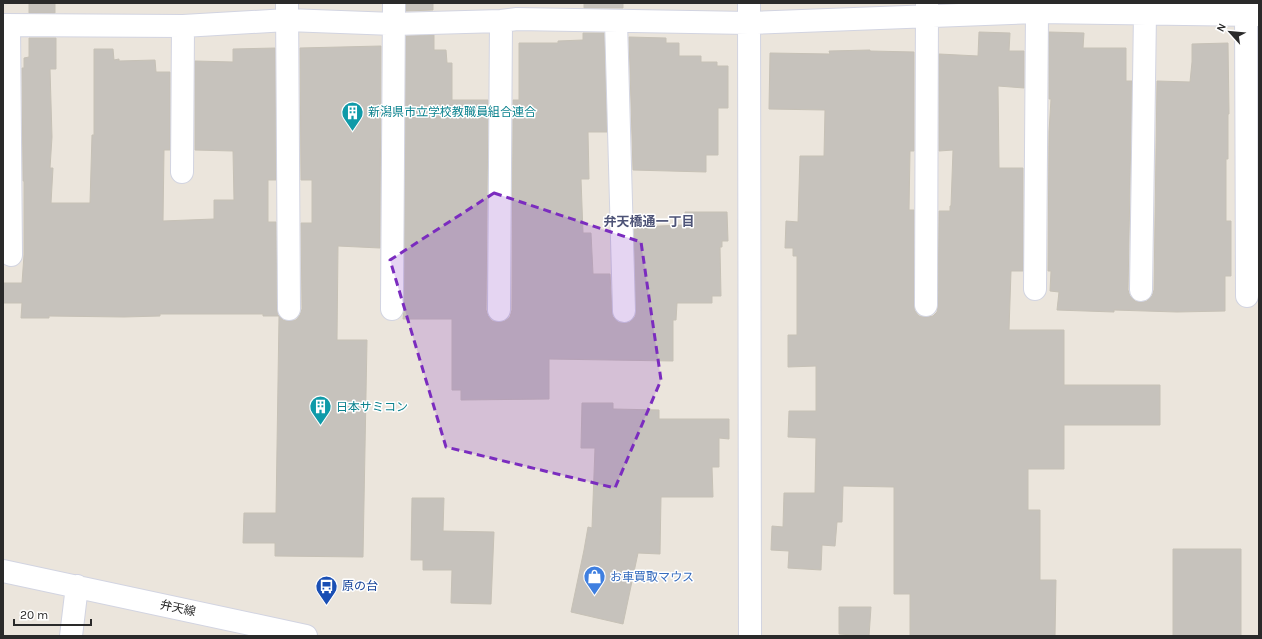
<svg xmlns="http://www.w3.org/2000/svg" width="1262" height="639" viewBox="0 0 1262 639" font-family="Karla,'Noto Sans JP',sans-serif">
<rect width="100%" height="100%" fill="#ebe5dc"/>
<path fill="#c6c2bc" stroke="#c6c1b6" d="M 29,3 L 55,3 L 55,13 L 29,13 Z
M 406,3 L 433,3 L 433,10 L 406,11 Z
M 584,3 L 623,3 L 623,8 L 584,8 Z
M 979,32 L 1010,33 L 1009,51 L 1024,51 L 1024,88 L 998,86 L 999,168 L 1023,168 L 1023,271 L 1011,271 L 1009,330 L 1064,330 L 1064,385 L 1160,385 L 1160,425 L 1064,425 L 1064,469 L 1028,469 L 1028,510 L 1040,510 L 1040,580 L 1056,580 L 1055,636 L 910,636 L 910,594 L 894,594 L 894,487 L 843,486 L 842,522 L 837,522 L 835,546 L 822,545 L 821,570 L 788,568 L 789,551 L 771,550 L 772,526 L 783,527 L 784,493 L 815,493 L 816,438 L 788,437 L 789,411 L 816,411 L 816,366 L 788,367 L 788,335 L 797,335 L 797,256 L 793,256 L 793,248 L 785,248 L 786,221 L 798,222 L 800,156 L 824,156 L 825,110 L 769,109 L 770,53 L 830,54 L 829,51 L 870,50 L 870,51 L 914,52 L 914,151 L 910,151 L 909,210 L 914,210 L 914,305 L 915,311 L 919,316 L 926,317 L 933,316 L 937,312 L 938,305 L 939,211 L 950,211 L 950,206 L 951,206 L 953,150 L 939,151 L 939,54 L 978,56 Z
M 1049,32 L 1084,33 L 1083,48 L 1126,48 L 1126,81 L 1132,81 L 1128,290 L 1130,296 L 1135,301 L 1140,302 L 1147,301 L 1152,296 L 1154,290 L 1157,81 L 1190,82 L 1192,62 L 1192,44 L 1228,43 L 1229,114 L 1228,114 L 1228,159 L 1226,159 L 1226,221 L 1231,221 L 1231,276 L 1225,276 L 1225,311 L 1177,312 L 1114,310 L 1114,312 L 1057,310 L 1059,292 L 1050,291 L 1051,271 L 1048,271 L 1049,132 L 1051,99 L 1049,99 Z
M 583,33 L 604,33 L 607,132 L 588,132 L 589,179 L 581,179 L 583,233 L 591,233 L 593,274 L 610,274 L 612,311 L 613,317 L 618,322 L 625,323 L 630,322 L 635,317 L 636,311 L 634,227 L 685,225 L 685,212 L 727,212 L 728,241 L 722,241 L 722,247 L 720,247 L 721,296 L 712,296 L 712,303 L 677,303 L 676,320 L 673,320 L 673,361 L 549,359 L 549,399 L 461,400 L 461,390 L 452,390 L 452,319 L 403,319 L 404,309 L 406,36 L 434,35 L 434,50 L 446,50 L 447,63 L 452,63 L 452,100 L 488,100 L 486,310 L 488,316 L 492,321 L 499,322 L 505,321 L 510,317 L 512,310 L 513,100 L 519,100 L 519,43 L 558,43 L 558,41 L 583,40 Z
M 629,37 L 666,38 L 666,43 L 679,43 L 679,56 L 701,56 L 701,62 L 717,62 L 717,66 L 728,66 L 728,108 L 718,108 L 718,155 L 706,155 L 706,172 L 633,170 Z
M 29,38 L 56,38 L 56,69 L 50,69 L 52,137 L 50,168 L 53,168 L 51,203 L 90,203 L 92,135 L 94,135 L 94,49 L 113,49 L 114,60 L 119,59 L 119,61 L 155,60 L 156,72 L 170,72 L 170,150 L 164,150 L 163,221 L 214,219 L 214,200 L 234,200 L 233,151 L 195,150 L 195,61 L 233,62 L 233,49 L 275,48 L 276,180 L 268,180 L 268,222 L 276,222 L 277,309 L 278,315 L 283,320 L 289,321 L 296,320 L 300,315 L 302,309 L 301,223 L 312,223 L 312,180 L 301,180 L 300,48 L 381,46 L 380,248 L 338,246 L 337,340 L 367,340 L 363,557 L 275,556 L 275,543 L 243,543 L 244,513 L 276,513 L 279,316 L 263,316 L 263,314 L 160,314 L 160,316 L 124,317 L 49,316 L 49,318 L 21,318 L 22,303 L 3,303 L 3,283 L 22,283 L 24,255 L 24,181 L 23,181 L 22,68 L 24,68 L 24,58 L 29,57 Z
M 582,403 L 613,403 L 613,409 L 659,410 L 659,419 L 729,419 L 729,439 L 719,438 L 719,467 L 712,467 L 713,497 L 661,497 L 660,554 L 638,553 L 623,624 L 571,612 L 584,550 L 588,527 L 592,528 L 595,448 L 581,448 Z
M 412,498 L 444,498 L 443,531 L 494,532 L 491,604 L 451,603 L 452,570 L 423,570 L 423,560 L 411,560 Z
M 1173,549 L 1241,549 L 1241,636 L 1173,636 Z
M 839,607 L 871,607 L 869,636 L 839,634 Z"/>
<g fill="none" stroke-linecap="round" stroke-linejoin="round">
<defs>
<path id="minor" d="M 287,3 L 289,309
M 749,3 L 750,636
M 1246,3 L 1247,296
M 616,21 L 624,311
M 3,25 L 183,26 L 287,20 L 394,24 L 501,21 L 517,19 L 749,23 L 1037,12 L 1259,15
M 9,25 L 11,255
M 182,172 L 183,26
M 1035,289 L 1037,12
M 1141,290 L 1145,13
M 926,305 L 927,3
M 392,309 L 394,3
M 499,310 L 501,21
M 3,571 L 306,636
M 71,636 L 77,586"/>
</defs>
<use href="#minor" stroke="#d2d4e1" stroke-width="24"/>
<use href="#minor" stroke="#fff" stroke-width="22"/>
</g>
<path fill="#7b2cbf" fill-opacity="0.2" stroke="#7b2cbf" stroke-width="3" stroke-dasharray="8 5" stroke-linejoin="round" d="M 494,193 L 641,242 L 661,380 L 615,488 L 446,447 L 390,260 Z"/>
<defs>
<symbol id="building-pin" viewBox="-11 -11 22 30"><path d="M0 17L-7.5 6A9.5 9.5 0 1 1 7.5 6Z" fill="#0f9aa8" stroke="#fff"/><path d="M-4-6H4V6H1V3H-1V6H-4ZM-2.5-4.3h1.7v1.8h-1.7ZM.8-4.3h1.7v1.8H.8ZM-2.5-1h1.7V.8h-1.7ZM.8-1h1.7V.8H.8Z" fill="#fff"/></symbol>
<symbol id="shop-pin" viewBox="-11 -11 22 30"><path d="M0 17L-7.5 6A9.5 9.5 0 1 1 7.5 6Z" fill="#3f7fe0" stroke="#fff"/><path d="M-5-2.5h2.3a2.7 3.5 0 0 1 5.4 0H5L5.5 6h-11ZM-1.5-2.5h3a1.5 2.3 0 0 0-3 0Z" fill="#fff"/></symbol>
<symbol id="bus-pin" viewBox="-11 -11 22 30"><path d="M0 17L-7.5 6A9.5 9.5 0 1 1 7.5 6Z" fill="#1a4fb4" stroke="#fff"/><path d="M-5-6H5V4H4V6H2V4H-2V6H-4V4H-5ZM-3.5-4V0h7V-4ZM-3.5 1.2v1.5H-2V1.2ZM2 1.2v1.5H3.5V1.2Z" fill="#fff"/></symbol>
</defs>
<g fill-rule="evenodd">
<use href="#building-pin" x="340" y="100" width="25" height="34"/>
<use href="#building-pin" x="308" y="394" width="25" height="34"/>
<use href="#shop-pin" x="582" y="564" width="25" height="34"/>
<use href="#bus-pin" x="314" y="574" width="25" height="34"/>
</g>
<g text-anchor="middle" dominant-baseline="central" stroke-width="3" stroke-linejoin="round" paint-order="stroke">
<g font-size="12" fill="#0d838f" stroke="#fff" text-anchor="start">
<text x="368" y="112">新潟県市立学校教職員組合連合</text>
<text x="336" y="407">日本サミコン</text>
</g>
<g font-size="12" fill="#366cbe" stroke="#fff" text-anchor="start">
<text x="610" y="577">お車買取マウス</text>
</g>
<g font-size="12" fill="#164399" stroke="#fff" text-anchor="start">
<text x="342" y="586">原の台</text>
</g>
<g font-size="12" fill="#2a2a2a" stroke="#fff">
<text transform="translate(178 608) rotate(12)">弁天線</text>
</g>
<g font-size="13" font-weight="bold" fill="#4d5377" stroke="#fff">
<text x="649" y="221">弁天橋通一丁目</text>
</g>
</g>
<rect width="1262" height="639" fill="none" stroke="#2a2a2a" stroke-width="8"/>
<g transform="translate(1230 32) rotate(297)" stroke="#ffffff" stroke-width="3" paint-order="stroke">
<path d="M0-3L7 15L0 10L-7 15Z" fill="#2a2a2a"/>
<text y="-6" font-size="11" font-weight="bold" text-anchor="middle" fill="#2a2a2a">N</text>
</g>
<path d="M14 619v6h77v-6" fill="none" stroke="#2a2a2a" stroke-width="2"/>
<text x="20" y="619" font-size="12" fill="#2a2a2a" stroke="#ffffff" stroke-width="3" paint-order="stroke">20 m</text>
</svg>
